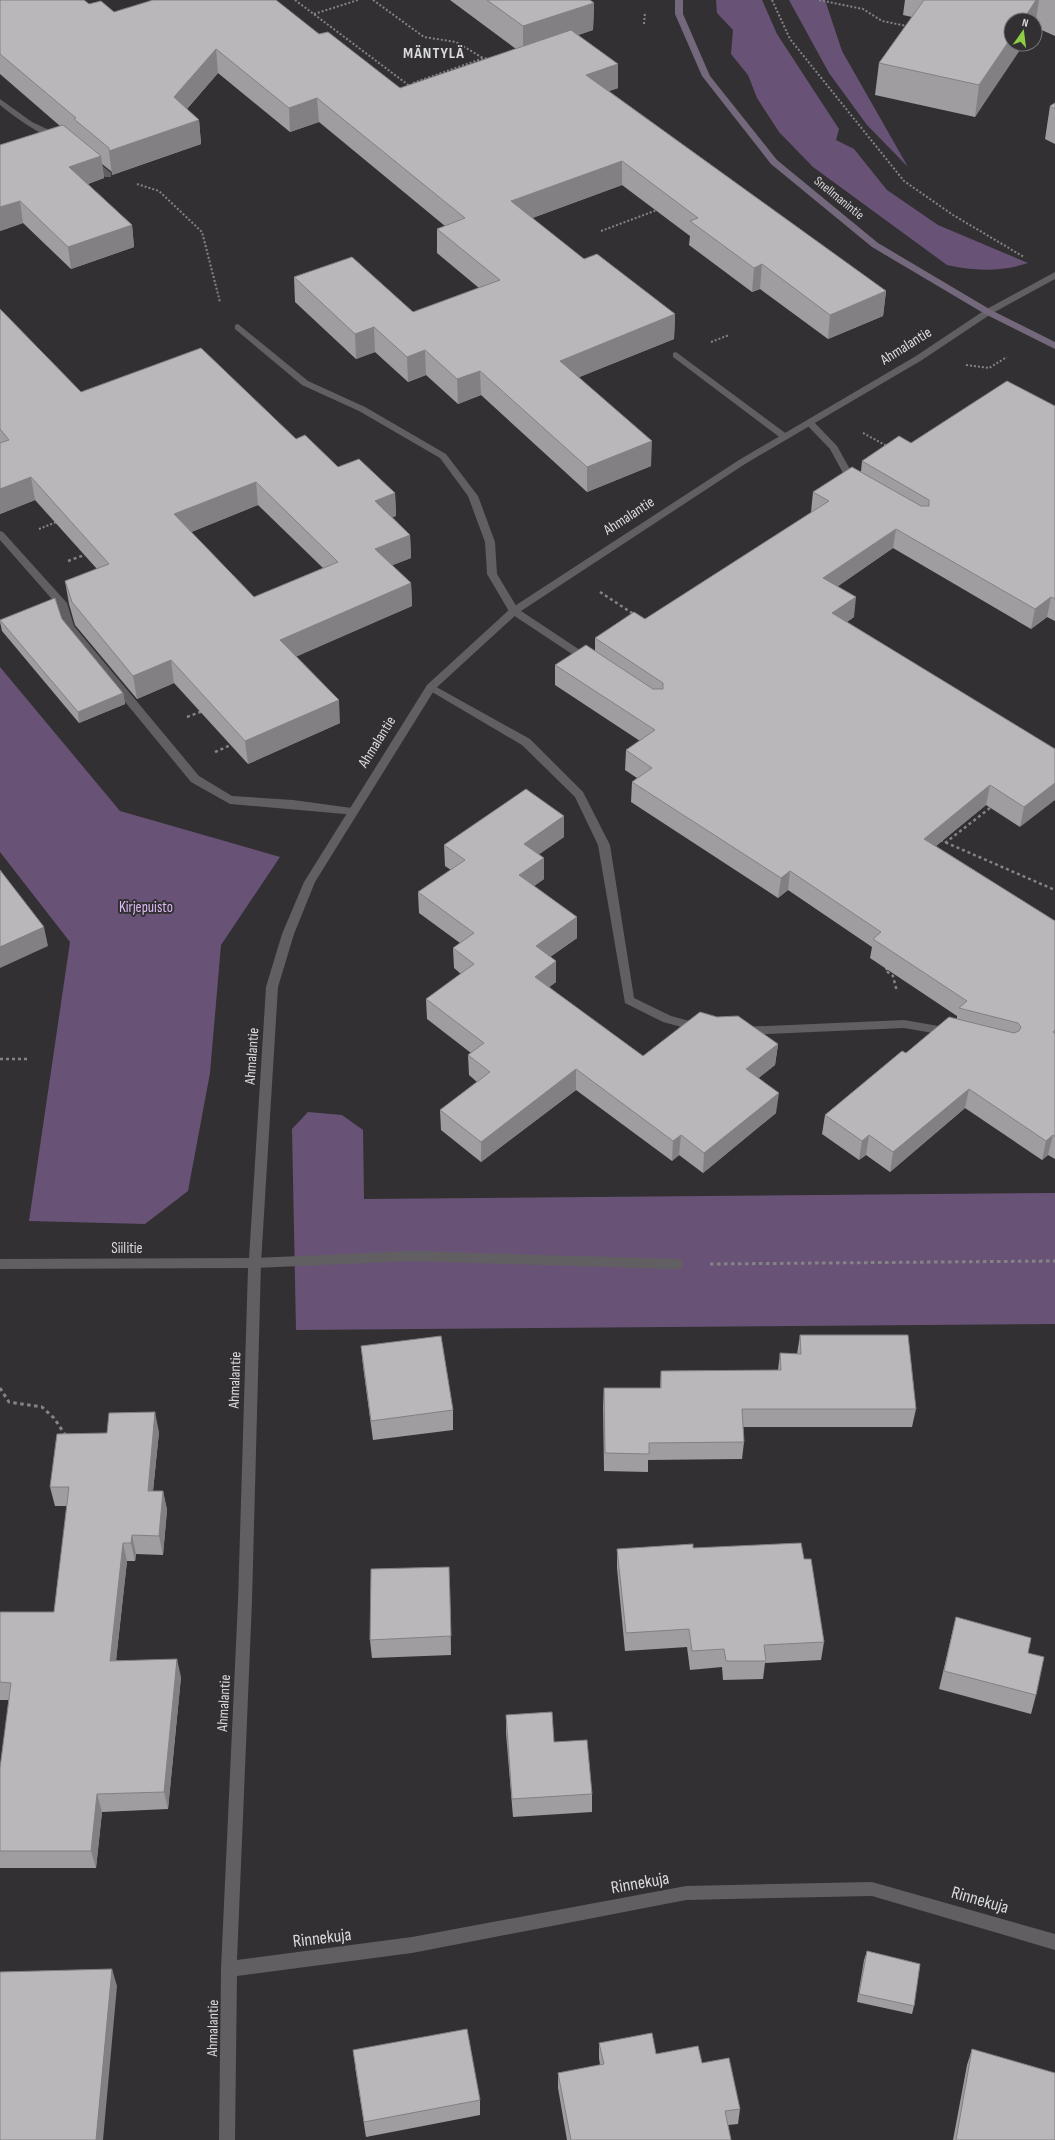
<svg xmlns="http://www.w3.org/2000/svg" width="1055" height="2140" viewBox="0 0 1055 2140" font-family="'Sofia Sans Condensed',sans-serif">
<rect width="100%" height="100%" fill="#323033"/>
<path fill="#685376" d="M 716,0 L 762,0 L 777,34 L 839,129 L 836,140 L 854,149 L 887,190 L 938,225 L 1028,263 C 1001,272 974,271 947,265 L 813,167 L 779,132 L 757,98 L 748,75 L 731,54 L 733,30 L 717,13 Z
M 789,0 L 825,0 L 842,51 L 908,167 L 867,125 L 829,73 Z
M 0,667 L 120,811 L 280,857 L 221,945 L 210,1073 L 188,1191 L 145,1224 L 29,1221 L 70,942 L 0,852 Z
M 308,1112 L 342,1115 L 363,1130 L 364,1199 L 1055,1193 L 1055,1324 L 296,1330 L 292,1129 Z"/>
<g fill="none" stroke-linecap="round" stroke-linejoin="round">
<path stroke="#848385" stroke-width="2" stroke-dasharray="2 2" stroke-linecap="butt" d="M 295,0 L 411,87
M 373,0 L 424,37 L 456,42 L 483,58
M 772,0 L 790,39 L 904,181 L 953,215 L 1024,257
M 819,0 L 863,9 L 882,21 L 907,26
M 314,14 L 358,0
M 644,24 L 645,12
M 413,83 L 484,58 L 489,59
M 137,184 L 159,191 L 202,232 L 220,302
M 601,231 L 657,210
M 711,342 L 729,335
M 966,365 L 989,368 L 1007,357
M 863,433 L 887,446
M 39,529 L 59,521"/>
<path stroke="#848385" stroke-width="2.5" stroke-dasharray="3 3" stroke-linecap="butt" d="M 68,561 L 87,554
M 600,592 L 635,615
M 187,717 L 203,711
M 215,752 L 233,744
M 940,840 L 1055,890
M 945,843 L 990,808
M 888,968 L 885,970 L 893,976 L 897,992
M 0,1059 L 29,1059"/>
<path stroke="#848385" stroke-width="3" stroke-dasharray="3.5 3.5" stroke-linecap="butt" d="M 710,1264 L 1055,1261
M 0,1388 L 9,1402 L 42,1407 L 54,1418 L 66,1436"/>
<path fill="#615f62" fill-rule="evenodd" d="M 0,99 L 32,122 L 64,137 C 53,147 10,113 0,105 Z
M 87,158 L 93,158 L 111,173 L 111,177 L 105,177 L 87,162 Z
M 238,324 L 308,381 L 365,407 L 446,454 L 478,496 L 495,542 L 497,574 L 518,609 L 592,658 L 593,660 L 592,662 L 584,662 L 510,613 L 487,574 L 485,542 L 468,496 L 440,458 L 359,411 L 302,385 L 235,329 L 235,325 Z
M 676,352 L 788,435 L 788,439 L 782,439 L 673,357 L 673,353 Z
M 810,420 L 813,421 L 837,446 L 856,480 L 860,483 L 858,485 L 849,484 L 830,449 L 805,423 Z
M 0,531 L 3,532 L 67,603 L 74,626 L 199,776 L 232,796 L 293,800 L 352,808 L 356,809 L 357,812 L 356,815 L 230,804 L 191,782 L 65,629 L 58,606 L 0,540 Z
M 431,684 L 530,739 L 583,792 L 610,845 L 634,998 L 671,1016 L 704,1025 L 706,1028 L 704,1031 L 700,1032 L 663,1022 L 625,1003 L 598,845 L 575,797 L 522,745 L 427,689 L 426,687 L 427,685 Z
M 904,1020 L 950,1028 L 956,1032 L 950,1036 L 904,1028 L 742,1035 L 736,1031 L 742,1027 Z
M 411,1251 L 677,1259 L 682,1260 L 683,1264 L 682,1268 L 677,1269 L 411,1261 L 255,1268 L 250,1267 L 249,1263 L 250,1259 L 255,1258 Z"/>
<path fill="#615f62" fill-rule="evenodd" d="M 1055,272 L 1055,279 L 991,314 L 922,360 L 745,464 L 518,613 L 435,689 L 315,882 L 294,934 L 278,987 L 261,1263 L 252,1601 L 237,1960 L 412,1937 L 686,1886 L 872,1882 L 1055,1934 L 1055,1950 L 872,1896 L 686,1900 L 412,1953 L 237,1976 L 235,2140 L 219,2140 L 221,1969 L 238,1601 L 248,1268 L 0,1269 L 0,1259 L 249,1258 L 266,987 L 282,934 L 304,882 L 427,685 L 510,609 L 739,460 L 916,356 L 985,310 Z"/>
<path fill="#74687c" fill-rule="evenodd" d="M 675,0 L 683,0 L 683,14 L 710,76 L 777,160 L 878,243 L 991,310 L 1055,342 L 1055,349 L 985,314 L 872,247 L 771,164 L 702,76 L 675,14 Z"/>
</g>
<path fill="#9f9da0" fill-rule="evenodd" d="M 0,0 L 89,4 L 114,12 L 319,34 L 400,88 L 516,49 L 450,0 L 590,0 L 594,3 L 593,30 L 578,35 L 618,88 L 609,91 L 886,291 L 883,316 L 828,339 L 760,289 L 752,292 L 689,245 L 690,236 L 622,185 L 532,218 L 584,259 L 675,314 L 674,339 L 579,377 L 651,466 L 587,492 L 481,395 L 458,404 L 426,375 L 408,382 L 375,352 L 356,359 L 295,302 L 294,277 L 413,312 L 479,288 L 437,253 L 437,229 L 445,226 L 319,122 L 290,132 L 218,73 L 187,109 L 199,120 L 201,144 L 112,175 L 112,172 L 102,164 L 104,178 L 88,184 L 132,225 L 134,247 L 71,269 L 23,223 L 0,231 L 0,145 L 60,126 L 0,74 Z
M 905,0 L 1055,0 L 1055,36 L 1035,27 L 1035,20 L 975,117 L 875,95 L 879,63 L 912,17 L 903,15 Z
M 1055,103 L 1055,144 L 1045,139 L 1050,106 Z
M 0,309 L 81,392 L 296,439 L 338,467 L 395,493 L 396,516 L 392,517 L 410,535 L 411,558 L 392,565 L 411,583 L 412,606 L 296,656 L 340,723 L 248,764 L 174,683 L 137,699 L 75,625 L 69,604 L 65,581 L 97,569 L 35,500 L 0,514 ZM 258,505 L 323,568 L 254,597 L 191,532 Z
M 1055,406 L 1055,621 L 1047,617 L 1031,629 L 893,548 L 838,586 L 854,617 L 847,622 L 1055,749 L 1020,827 L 986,805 L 936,846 L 1055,921 L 1055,1159 L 1048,1155 L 1042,1160 L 965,1108 L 890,1172 L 866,1155 L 859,1160 L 822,1134 L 825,1115 L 906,1053 L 957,1019 L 957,1016 L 870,958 L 872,947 L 788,890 L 778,898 L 631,802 L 632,782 L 637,778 L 625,770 L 626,750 L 640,741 L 555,685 L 555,665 L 595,651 L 595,638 L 645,619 L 812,512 L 811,512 L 813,492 L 861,471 L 862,461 L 911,443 Z
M 62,619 L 123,693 L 125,704 L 79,723 L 2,631 L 0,622 L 0,620 Z
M 564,837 L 539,854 L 544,879 L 534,886 L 577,938 L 550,957 L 556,961 L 556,982 L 549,987 L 643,1056 L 778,1044 L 775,1065 L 758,1078 L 776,1113 L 703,1173 L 679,1155 L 672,1161 L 576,1090 L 481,1162 L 441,1130 L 440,1110 L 477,1082 L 469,1075 L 468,1055 L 471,1053 L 427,1019 L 426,999 L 461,974 L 454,968 L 453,948 L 460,943 L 419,913 L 418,892 L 451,870 L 445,866 L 444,845 Z
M 800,1335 L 916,1409 L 912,1427 L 743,1427 L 744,1442 L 742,1459 L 648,1460 L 648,1472 L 604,1471 L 603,1406 L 604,1388 L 660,1388 L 661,1371 L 778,1370 L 780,1353 L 797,1354 Z
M 361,1346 L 453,1410 L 453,1430 L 373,1440 L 363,1366 Z
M 159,1432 L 153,1491 L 163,1491 L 167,1510 L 163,1555 L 136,1554 L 135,1561 L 127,1561 L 116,1660 L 181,1677 L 168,1809 L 102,1812 L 96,1868 L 0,1868 L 0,1768 L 9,1700 L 0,1700 L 0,1612 L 54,1612 L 67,1506 L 55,1506 L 50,1487 L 107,1433 Z
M 693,1548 L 804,1559 L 824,1642 L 821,1660 L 765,1663 L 763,1679 L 723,1680 L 722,1667 L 690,1670 L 687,1647 L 625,1651 L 617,1568 L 617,1549 Z
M 450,1585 L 451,1655 L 372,1658 L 370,1640 Z
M 956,1617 L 1028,1653 L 1036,1695 L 1031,1714 L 939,1689 Z
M 506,1715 L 554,1742 L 592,1794 L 592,1812 L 513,1817 L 506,1733 Z
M 867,1951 L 914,2006 L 912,2014 L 857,2002 L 864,1960 Z
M 599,2043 L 702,2063 L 740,2109 L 738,2124 L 728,2125 L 731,2140 L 567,2140 L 558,2088 L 558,2073 L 600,2065 L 599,2058 Z
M 972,2049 L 1055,2140 L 953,2140 L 967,2065 Z
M 355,2066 L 480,2100 L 480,2115 L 366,2137 Z"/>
<path fill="#828082" d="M 1036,0 L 1039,0 L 1035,27 L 1035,20 L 1023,20 Z
M 594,3 L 593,30 L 523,54 L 523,26 Z
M 1011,38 L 1011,44 L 1024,44 L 975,117 L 979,85 Z
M 216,49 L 218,73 L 176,121 L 174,97 Z
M 618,64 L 618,88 L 586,99 L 586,75 Z
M 317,98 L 319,122 L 290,132 L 289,108 Z
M 199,120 L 201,144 L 112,175 L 109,151 Z
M 101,156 L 104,178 L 73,189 L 69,167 Z
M 622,161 L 622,185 L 511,226 L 511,201 Z
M 20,201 L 23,223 L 0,231 L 0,207 Z
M 132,225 L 134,247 L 71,269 L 68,247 Z
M 762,264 L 760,289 L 752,292 L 754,268 Z
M 886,291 L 883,316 L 828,339 L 830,315 Z
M 675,314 L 674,339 L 560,385 L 560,361 Z
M 374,327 L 375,352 L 356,359 L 355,334 Z
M 425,350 L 426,375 L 408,382 L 407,357 Z
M 480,371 L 481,395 L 458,404 L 457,379 Z
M 652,441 L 651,466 L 587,492 L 587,467 Z
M 31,477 L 35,500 L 0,514 L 0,489 Z
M 256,482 L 258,505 L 177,538 L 174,514 Z
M 395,493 L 396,516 L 376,524 L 375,501 Z
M 896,529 L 893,548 L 821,598 L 823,578 Z
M 410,535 L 411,558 L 376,572 L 375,549 Z
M 411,583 L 412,606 L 282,663 L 280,640 Z
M 856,597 L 854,617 L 830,633 L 832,613 Z
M 1051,597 L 1047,617 L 1031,629 L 1035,609 Z
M 171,660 L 174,683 L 137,699 L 133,676 Z
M 123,693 L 125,704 L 79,723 L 78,712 Z
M 339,700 L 340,723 L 248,764 L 245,741 Z
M 1055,783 L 1055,800 L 1020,827 L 1024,807 Z
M 990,785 L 986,805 L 921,858 L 924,839 Z
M 564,816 L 564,837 L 524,865 L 524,844 Z
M 544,858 L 544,879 L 519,896 L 519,875 Z
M 790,871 L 788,890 L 778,898 L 781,878 Z
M 577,917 L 577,938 L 536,967 L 536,946 Z
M 44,927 L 48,946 L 0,968 L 0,947 Z
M 556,961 L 556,982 L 535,998 L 535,977 Z
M 778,1044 L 775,1065 L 744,1090 L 746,1069 Z
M 576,1069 L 576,1090 L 481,1162 L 481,1142 Z
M 969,1089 L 965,1108 L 890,1172 L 893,1152 Z
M 779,1093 L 776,1113 L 703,1173 L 704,1153 Z
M 681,1135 L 679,1155 L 672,1161 L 673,1141 Z
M 869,1135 L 866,1155 L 859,1160 L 862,1141 Z
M 1053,1135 L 1048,1155 L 1042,1160 L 1046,1141 Z
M 155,1412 L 159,1432 L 151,1510 L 148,1491 Z
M 163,1491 L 167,1510 L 163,1555 L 159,1536 Z
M 132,1535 L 136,1554 L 135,1561 L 131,1543 Z
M 123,1543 L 127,1561 L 114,1679 L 110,1661 Z
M 177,1659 L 181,1677 L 168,1809 L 164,1792 Z
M 97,1794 L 102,1812 L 96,1868 L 91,1851 Z
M 112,1969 L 117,1986 L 103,2140 L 96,2140 Z"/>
<path fill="#b9b7ba" stroke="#828082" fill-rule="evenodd" d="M 0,0 L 84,0 L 89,4 L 101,1 L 114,12 L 153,0 L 276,0 L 319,34 L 328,32 L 400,88 L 571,30 L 618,64 L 586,75 L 886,291 L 830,315 L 762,264 L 754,268 L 690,221 L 698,218 L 622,161 L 511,201 L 584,259 L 597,254 L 675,314 L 560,361 L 652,441 L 587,467 L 480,371 L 457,379 L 425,350 L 407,357 L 374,327 L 355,334 L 294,277 L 352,257 L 413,312 L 500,280 L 437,229 L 465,218 L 317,98 L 289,108 L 216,49 L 174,97 L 199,120 L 109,151 L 109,148 L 74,119 L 76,118 L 0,54 Z
M 487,0 L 590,0 L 594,3 L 523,26 Z
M 924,0 L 1036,0 L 1023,20 L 1011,20 L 1011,38 L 979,85 L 879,63 Z
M 1055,103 L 1055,109 L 1050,106 Z
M 63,125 L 101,156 L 69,167 L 132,225 L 68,247 L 20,201 L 0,207 L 0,145 Z
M 0,309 L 81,392 L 201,348 L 296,439 L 305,435 L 338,467 L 359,459 L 395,493 L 375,501 L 410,535 L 375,549 L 411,583 L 280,640 L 339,700 L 245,741 L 171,660 L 133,676 L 72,602 L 65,581 L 109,564 L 31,477 L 0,489 L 0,443 L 9,440 L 0,429 ZM 256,482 L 338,562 L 254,597 L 174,514 Z
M 1007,381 L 1055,406 L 1055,599 L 1051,597 L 1035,609 L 896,529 L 823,578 L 856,597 L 832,613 L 1055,749 L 1055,783 L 1024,807 L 990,785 L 924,839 L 1055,921 L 1055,1030 L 1053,1032 L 1055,1033 L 1055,1137 L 1053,1135 L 1046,1141 L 969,1089 L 893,1152 L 869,1135 L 862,1141 L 825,1115 L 902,1051 L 906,1053 L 949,1017 L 1014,1033 L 1019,1031 L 1021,1027 L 1018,1023 L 959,1008 L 967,1001 L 873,939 L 881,932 L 790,871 L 781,878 L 632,782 L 652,768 L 626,750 L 655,730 L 555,665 L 586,645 L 653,689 L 663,689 L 663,683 L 595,638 L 634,612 L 645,619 L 829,501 L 813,492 L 852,467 L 921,506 L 929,506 L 929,500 L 862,461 L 899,436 L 911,443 Z
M 55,598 L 62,619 L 123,693 L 78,712 L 0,620 Z
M 526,789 L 564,816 L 524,844 L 544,858 L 519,875 L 577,917 L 536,946 L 556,961 L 535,977 L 643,1056 L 700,1012 L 717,1017 L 738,1016 L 778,1044 L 746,1069 L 779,1093 L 704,1153 L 681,1135 L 673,1141 L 576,1069 L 481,1142 L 440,1110 L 490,1072 L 468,1055 L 484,1043 L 426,999 L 474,964 L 453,948 L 474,933 L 418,892 L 465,860 L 444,845 Z
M 0,870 L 44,927 L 0,947 Z
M 800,1335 L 908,1335 L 916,1409 L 742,1409 L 744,1442 L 649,1443 L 649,1454 L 605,1453 L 604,1388 L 661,1388 L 661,1371 L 781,1370 L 780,1353 L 801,1354 Z
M 441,1336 L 453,1410 L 371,1421 L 361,1346 Z
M 155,1412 L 148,1491 L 163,1491 L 159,1536 L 132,1535 L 131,1543 L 123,1543 L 110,1661 L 177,1659 L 164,1792 L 97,1794 L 91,1851 L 0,1851 L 0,1768 L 11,1683 L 0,1682 L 0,1612 L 54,1612 L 69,1487 L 50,1487 L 57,1434 L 107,1433 L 109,1413 Z
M 801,1543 L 804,1559 L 811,1559 L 824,1642 L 764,1645 L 766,1661 L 726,1661 L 724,1649 L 692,1651 L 689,1629 L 626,1633 L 617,1549 L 693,1544 L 693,1548 Z
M 449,1567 L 451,1636 L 370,1640 L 371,1569 Z
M 956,1617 L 1031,1638 L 1028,1653 L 1044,1657 L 1036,1695 L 944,1671 Z
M 552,1712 L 554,1742 L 587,1740 L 592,1794 L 512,1799 L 506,1715 Z
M 867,1951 L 920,1964 L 914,2006 L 859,1994 Z
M 112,1969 L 96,2140 L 0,2140 L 0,1972 Z
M 467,2029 L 480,2100 L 364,2122 L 353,2050 Z
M 652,2033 L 656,2054 L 698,2046 L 702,2063 L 729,2058 L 740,2109 L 725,2111 L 731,2140 L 571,2140 L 558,2073 L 604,2064 L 599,2043 Z
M 972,2049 L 1055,2073 L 1055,2140 L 956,2140 Z"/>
<g text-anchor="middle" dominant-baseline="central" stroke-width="4" stroke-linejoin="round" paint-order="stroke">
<g font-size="13" fill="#dbdadc" stroke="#323033">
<text transform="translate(839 198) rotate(39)">Snellmanintie</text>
</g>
<g font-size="15" fill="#dbdadc" stroke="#323033">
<text transform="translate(906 346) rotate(-32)">Ahmalantie</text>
<text transform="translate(629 516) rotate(-33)">Ahmalantie</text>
<text transform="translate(377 742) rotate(-58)">Ahmalantie</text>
<text transform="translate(252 1056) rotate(-86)">Ahmalantie</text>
<text x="127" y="1248">Siilitie</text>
<text transform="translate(235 1380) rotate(-88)">Ahmalantie</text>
<text transform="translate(224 1703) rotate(-87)">Ahmalantie</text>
<text transform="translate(213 2028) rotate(-89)">Ahmalantie</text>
</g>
<g font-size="15" fill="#dcb9f5" stroke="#323033">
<text x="146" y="907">Kirjepuisto</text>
</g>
<g font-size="16" font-weight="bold" letter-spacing="1" fill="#dbdadc" stroke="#323033">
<text x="434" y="53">MÄNTYLÄ</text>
</g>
<g font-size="18" fill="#dbdadc" stroke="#323033">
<text transform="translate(640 1883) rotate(-10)">Rinnekuja</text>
<text transform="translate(980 1900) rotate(16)">Rinnekuja</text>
<text transform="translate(322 1938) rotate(-7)">Rinnekuja</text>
</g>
</g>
<g transform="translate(1023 32) rotate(14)"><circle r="19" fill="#323033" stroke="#767477"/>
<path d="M0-3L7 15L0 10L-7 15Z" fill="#8ece43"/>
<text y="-6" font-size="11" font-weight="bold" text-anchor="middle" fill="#dbdadc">N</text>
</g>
</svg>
